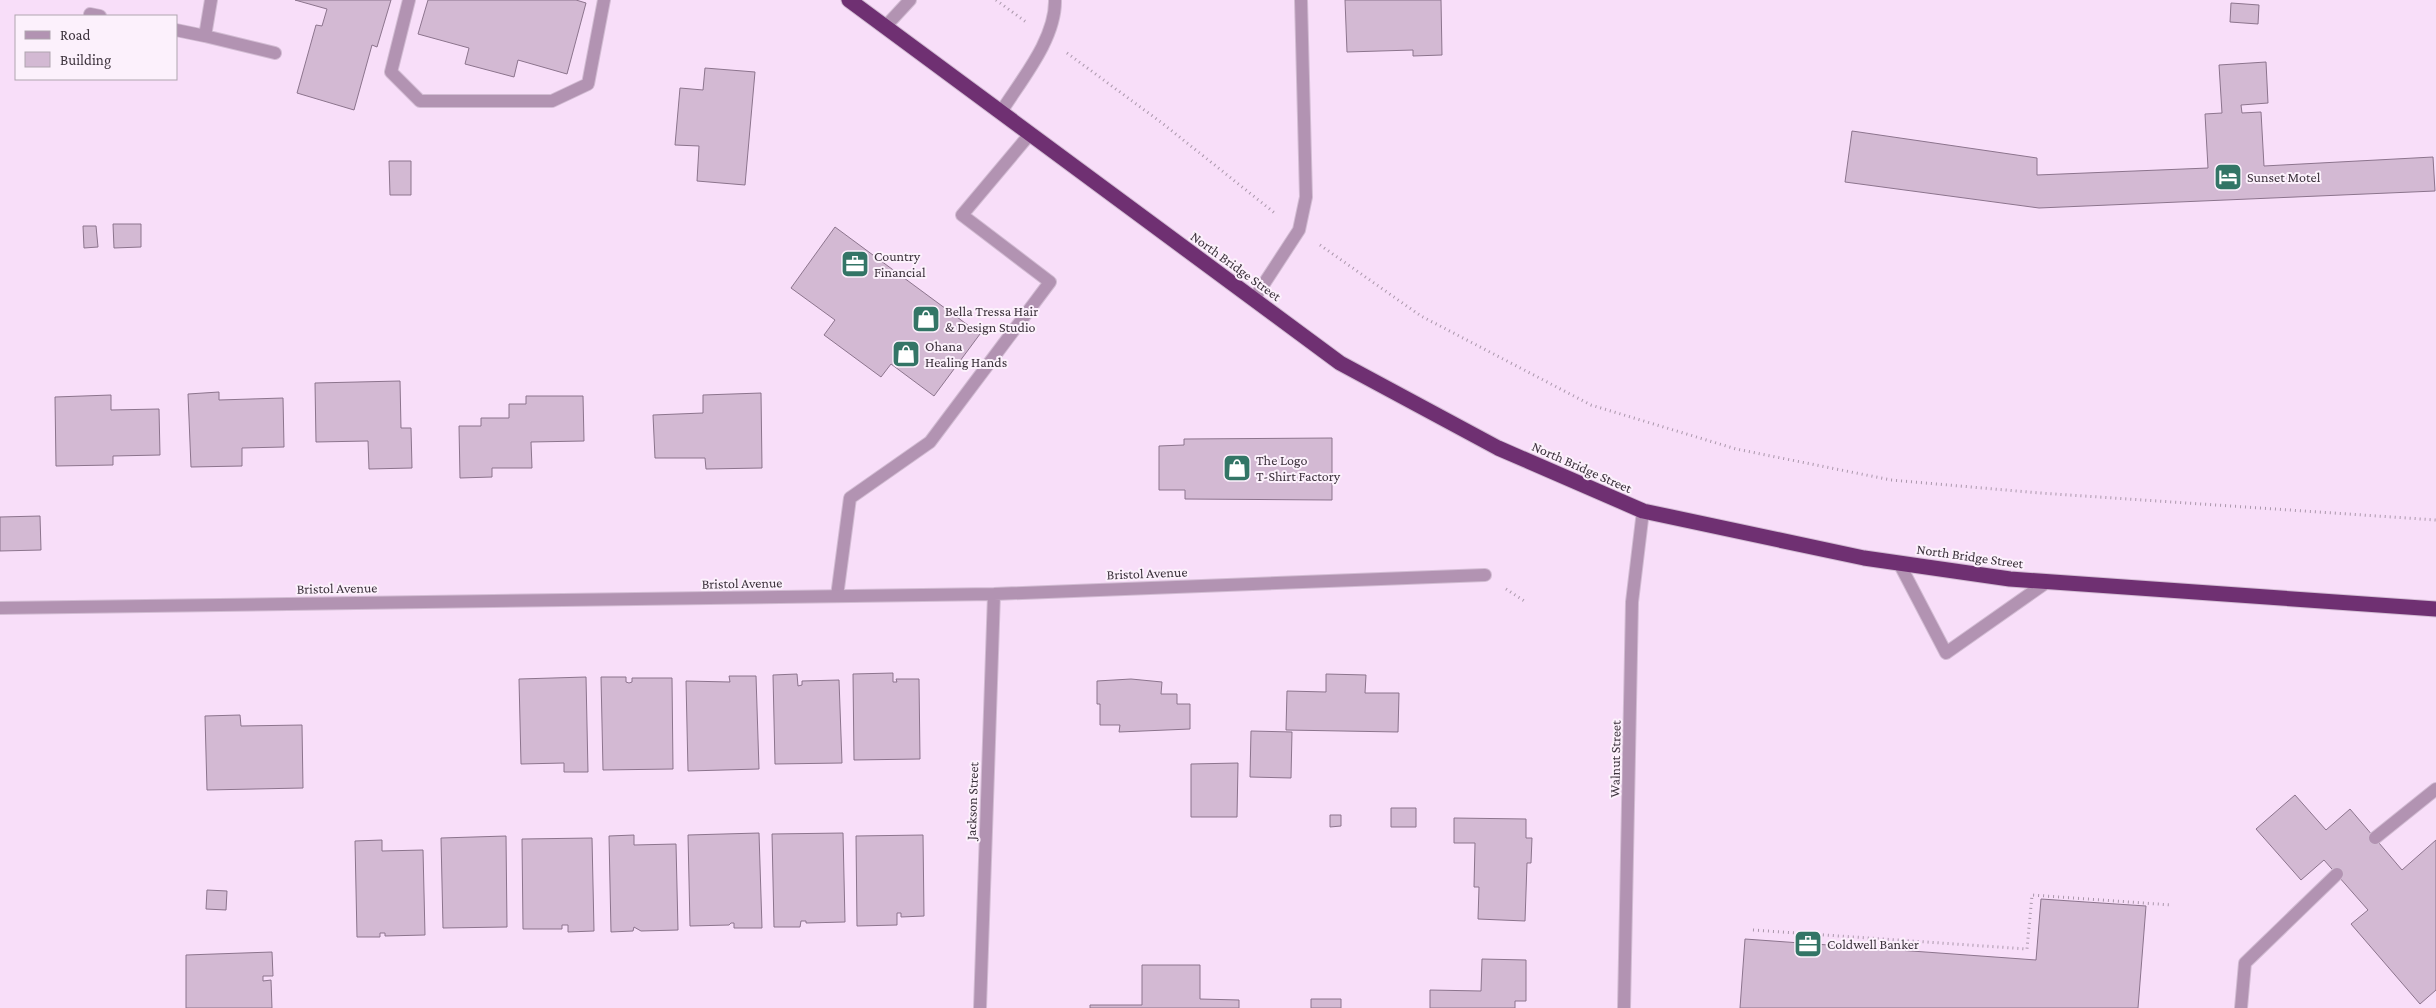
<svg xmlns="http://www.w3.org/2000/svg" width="2436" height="1008" viewBox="0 0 2436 1008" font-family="'Crimson Pro',serif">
<rect width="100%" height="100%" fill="#f8def9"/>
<path fill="#d3b9d3" stroke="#8c748d" d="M 295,0 L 391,0 L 377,47 L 372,45 L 354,110 L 297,93 L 316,25 L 322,26 L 327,9 Z
M 428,0 L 576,0 L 586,3 L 567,74 L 518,60 L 514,77 L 465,64 L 469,48 L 418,34 Z
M 1345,0 L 1441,0 L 1442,55 L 1413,56 L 1413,50 L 1347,52 Z
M 2231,3 L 2259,5 L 2258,24 L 2230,22 Z
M 2266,62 L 2268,103 L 2241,105 L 2242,113 L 2261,112 L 2264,166 L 2433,157 L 2435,191 L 2039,208 L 1845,182 L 1852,131 L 2037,158 L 2037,175 L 2208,168 L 2205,114 L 2222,113 L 2219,65 Z
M 705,68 L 755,72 L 745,185 L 697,181 L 699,146 L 675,145 L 680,88 L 703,90 Z
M 389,161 L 411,161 L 411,195 L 390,195 Z
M 113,224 L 141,224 L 141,247 L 114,248 Z
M 83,226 L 96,226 L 98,247 L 84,248 Z
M 835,227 L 980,334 L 934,396 L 891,364 L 881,377 L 824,335 L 835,320 L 791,288 Z
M 400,381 L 401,428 L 411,428 L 412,468 L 369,469 L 368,441 L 316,442 L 315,383 Z
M 219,392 L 219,400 L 283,398 L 284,447 L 242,448 L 242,466 L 191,467 L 188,394 Z
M 761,393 L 762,468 L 706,469 L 705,458 L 655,458 L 653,415 L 703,413 L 703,395 Z
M 111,395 L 111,410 L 159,409 L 160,455 L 113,456 L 113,465 L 56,466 L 55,397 Z
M 526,396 L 583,396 L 584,441 L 531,442 L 532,468 L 492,468 L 492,477 L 460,478 L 459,426 L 481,426 L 481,418 L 509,418 L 509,404 L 526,404 Z
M 1332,438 L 1332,500 L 1185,499 L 1185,490 L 1159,490 L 1159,446 L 1184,445 L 1184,439 Z
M 40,516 L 41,550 L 0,551 L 0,517 Z
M 893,673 L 893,682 L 897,682 L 896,679 L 919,679 L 920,759 L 854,760 L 853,674 Z
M 797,674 L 798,686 L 802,685 L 802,681 L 839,680 L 842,763 L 775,764 L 773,675 Z
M 1326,674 L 1366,675 L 1365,693 L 1399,693 L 1398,732 L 1286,730 L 1287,691 L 1326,692 Z
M 729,676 L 756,676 L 759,769 L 688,771 L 686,681 L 730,682 Z
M 586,677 L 588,772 L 564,772 L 564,763 L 521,764 L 519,679 Z
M 601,677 L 626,677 L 626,682 L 629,683 L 632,682 L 632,678 L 672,678 L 673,769 L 603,770 Z
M 1131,679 L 1162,682 L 1161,694 L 1177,694 L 1177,704 L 1190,704 L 1190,729 L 1119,732 L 1120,725 L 1100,725 L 1100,704 L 1097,704 L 1097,681 Z
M 240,715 L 241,726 L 302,725 L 303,788 L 207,790 L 205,716 Z
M 1251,731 L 1292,732 L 1291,778 L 1250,777 Z
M 1238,763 L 1237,817 L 1191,817 L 1191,764 Z
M 2295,795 L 2326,830 L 2350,809 L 2402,870 L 2436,840 L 2436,990 L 2420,1004 L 2351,924 L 2368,910 L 2324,860 L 2301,880 L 2256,829 Z
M 1391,808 L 1416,808 L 1416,827 L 1391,827 Z
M 1330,815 L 1341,815 L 1341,826 L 1330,827 Z
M 1454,818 L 1526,819 L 1526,838 L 1532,838 L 1531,863 L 1527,863 L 1525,921 L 1478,919 L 1479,887 L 1474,887 L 1475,843 L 1454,843 Z
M 759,833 L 762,928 L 734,928 L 734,923 L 731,923 L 729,925 L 690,926 L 688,835 Z
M 843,833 L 845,922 L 806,923 L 806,921 L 801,921 L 800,927 L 774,927 L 772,834 Z
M 634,835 L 634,845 L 676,844 L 678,930 L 641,931 L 634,927 L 633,931 L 611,932 L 609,836 Z
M 923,835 L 924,916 L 901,917 L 901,913 L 897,913 L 897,925 L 857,926 L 856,836 Z
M 506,836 L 507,927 L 443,928 L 441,838 Z
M 592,838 L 594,931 L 568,932 L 568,925 L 562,925 L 562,929 L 523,929 L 522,839 Z
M 382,840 L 382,851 L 423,850 L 425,935 L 385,936 L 385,933 L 380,933 L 380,937 L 357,937 L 355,841 Z
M 207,890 L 227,891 L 226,910 L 206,909 Z
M 2041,899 L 2146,906 L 2138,1008 L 1740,1008 L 1745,939 L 2036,960 Z
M 272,952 L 273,976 L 263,976 L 263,981 L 271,980 L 272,1008 L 186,1008 L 186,955 Z
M 1482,959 L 1526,960 L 1526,1001 L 1515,1001 L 1515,1008 L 1430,1008 L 1430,990 L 1481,991 Z
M 1142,965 L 1200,965 L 1200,999 L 1239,1000 L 1239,1008 L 1090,1008 L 1090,1005 L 1142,1005 Z
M 1311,999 L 1341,999 L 1341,1008 L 1311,1008 Z"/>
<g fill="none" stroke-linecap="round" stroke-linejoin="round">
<defs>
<path id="lane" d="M 211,0 L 205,36 L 275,53
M 409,0 L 391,72 L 420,101 L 552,101 L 588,84 L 604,0
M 90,14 L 100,16
M 885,27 L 910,0
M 176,30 L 205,36
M 1001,112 C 1021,80 1056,39 1055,0
M 1254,299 L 1299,230 L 1306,197 L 1301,0
M 1899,563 L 1946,653 L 2047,582
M 837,596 L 850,498 L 930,442 L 1050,282 L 962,215 L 1030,134
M 2375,838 L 2436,789
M 2241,1008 L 2245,963 L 2337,874"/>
<path id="street" d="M 0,608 L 994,594 L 1485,575
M 980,1008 L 994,594
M 1624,1008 L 1632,602 L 1643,511"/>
<path id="highway" d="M 849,0 L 1340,363 L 1498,448 L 1643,511 L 1864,558 L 2010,579 L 2436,609"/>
</defs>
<use href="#lane" stroke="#d2bcd3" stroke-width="14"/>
<use href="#street" stroke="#d2bcd3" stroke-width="14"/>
<use href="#highway" stroke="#d2bcd3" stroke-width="17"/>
<path stroke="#aa97ab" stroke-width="3" stroke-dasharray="1 4" stroke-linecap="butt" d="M 996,0 L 1026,22
M 1067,53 L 1162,123 L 1276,214
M 1320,245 L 1421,316 L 1591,405 L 1736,449 L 1891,480 L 2040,493 L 2436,520
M 1506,589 L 1526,602
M 1753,930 L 2027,949 L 2032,895 L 2171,905
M 1808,934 L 1808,944"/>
<use href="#lane" stroke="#b293b2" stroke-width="12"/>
<use href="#street" stroke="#b293b2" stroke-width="12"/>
<use href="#highway" stroke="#6f3072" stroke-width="15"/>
</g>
<defs>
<symbol id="hotel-square" viewBox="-11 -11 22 22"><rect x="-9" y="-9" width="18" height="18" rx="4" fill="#337566" stroke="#fcf1fc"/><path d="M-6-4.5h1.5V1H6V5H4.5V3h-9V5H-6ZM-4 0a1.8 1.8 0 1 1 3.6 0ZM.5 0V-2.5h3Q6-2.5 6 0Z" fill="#fff"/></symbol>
<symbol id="office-square" viewBox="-11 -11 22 22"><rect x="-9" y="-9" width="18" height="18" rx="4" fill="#337566" stroke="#fcf1fc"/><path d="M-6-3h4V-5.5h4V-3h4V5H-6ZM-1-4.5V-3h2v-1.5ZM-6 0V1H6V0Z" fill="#fff"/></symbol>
<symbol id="shop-square" viewBox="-11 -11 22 22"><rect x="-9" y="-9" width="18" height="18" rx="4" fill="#337566" stroke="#fcf1fc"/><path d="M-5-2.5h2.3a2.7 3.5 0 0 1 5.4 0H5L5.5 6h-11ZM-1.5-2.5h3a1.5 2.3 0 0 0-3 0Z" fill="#fff"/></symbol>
</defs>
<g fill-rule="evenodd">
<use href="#hotel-square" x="2212" y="161" width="32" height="32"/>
<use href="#office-square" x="839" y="248" width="32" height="32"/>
<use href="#shop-square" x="910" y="303" width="32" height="32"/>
<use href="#shop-square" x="890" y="338" width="32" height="32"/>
<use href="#shop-square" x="1221" y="452" width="32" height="32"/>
<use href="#office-square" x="1792" y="928" width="32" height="32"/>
</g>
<g text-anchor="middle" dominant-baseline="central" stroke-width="4" stroke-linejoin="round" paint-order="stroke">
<g font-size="14" fill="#3c323c" stroke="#fcf1fc" text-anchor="start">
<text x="2247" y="177">Sunset Motel</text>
<text x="874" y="256">Country<tspan x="874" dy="16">Financial</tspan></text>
<text x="945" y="311">Bella Tressa Hair<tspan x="945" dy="16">&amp; Design Studio</tspan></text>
<text x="925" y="346">Ohana<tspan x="925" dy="16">Healing Hands</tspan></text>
<text x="1256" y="460">The Logo<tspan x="1256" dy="16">T-Shirt Factory</tspan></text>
<text x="1827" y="944">Coldwell Banker</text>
</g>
<g font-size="14" fill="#3c323c" stroke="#fcf1fc">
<text transform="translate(1236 266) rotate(36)">North Bridge Street</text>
<text transform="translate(1582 467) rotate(24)">North Bridge Street</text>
<text transform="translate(1970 556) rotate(8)">North Bridge Street</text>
<text transform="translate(1147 573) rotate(-2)">Bristol Avenue</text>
<text transform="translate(742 583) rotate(-1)">Bristol Avenue</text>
<text transform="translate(337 588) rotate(-1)">Bristol Avenue</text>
<text transform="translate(1615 759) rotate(-89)">Walnut Street</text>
<text transform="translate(972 801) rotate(-88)">Jackson Street</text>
</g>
</g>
<rect x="15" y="15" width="162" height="65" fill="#fcf1fc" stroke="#afa5af"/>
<rect x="25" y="31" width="25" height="8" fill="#b293b2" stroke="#afa5af"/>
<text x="60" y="40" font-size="15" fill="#3c323c">Road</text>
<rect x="25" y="52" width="25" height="15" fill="#d3b9d3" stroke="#afa5af"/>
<text x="60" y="65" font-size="15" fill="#3c323c">Building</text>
</svg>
